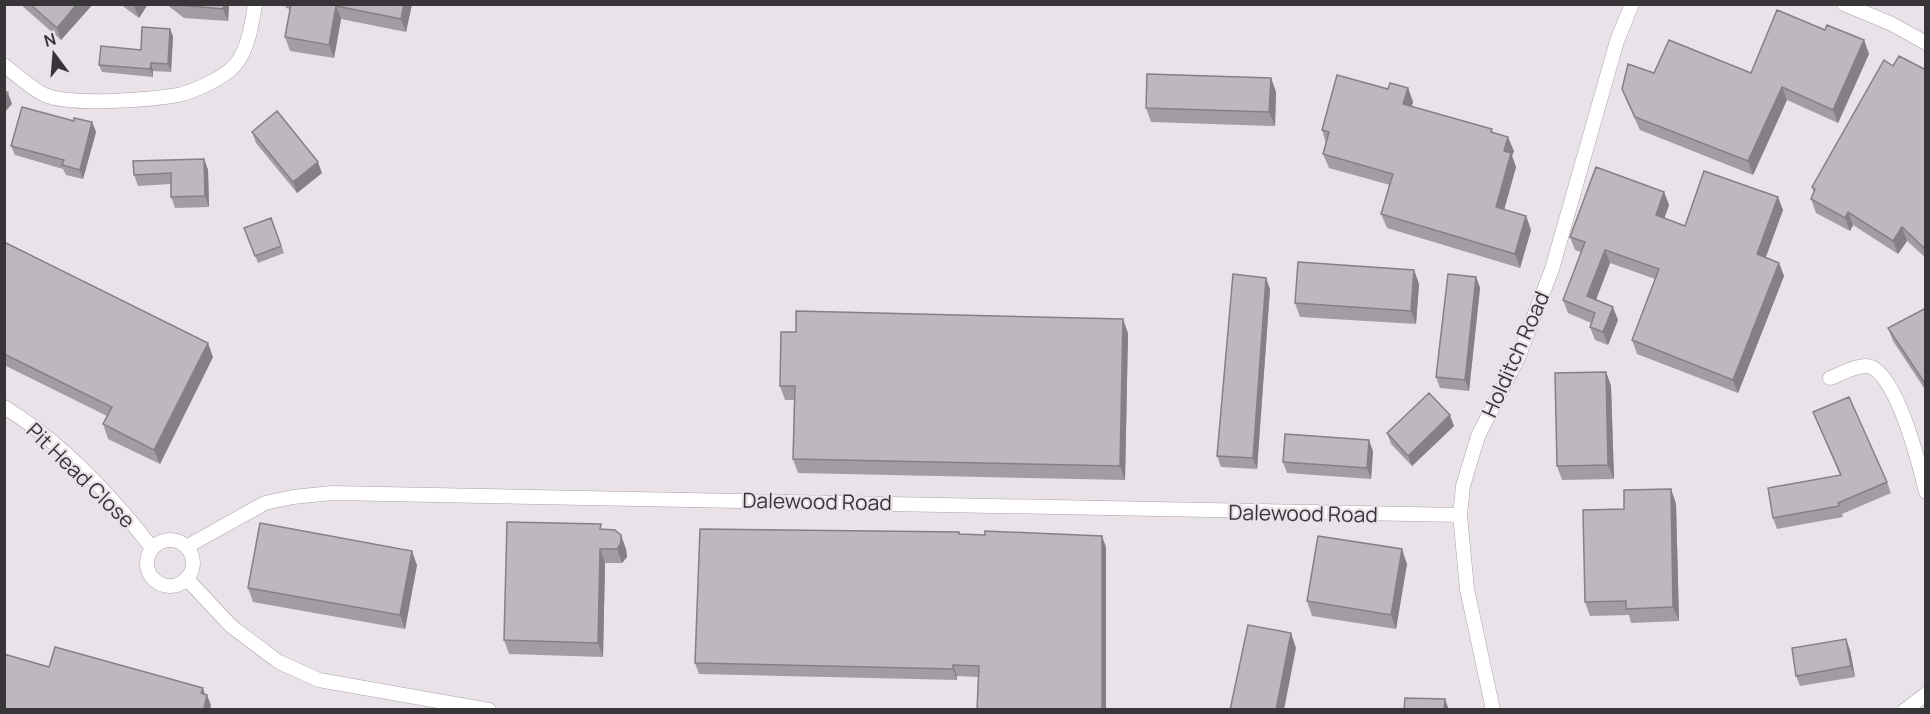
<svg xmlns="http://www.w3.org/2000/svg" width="1930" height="714" viewBox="0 0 1930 714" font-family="Manrope,sans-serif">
<rect width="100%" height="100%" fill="#e9e2e9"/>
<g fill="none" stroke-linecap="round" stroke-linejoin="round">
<defs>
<path id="minor" d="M 1844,4 L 1892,24 L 1926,43
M 4,65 C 17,75 30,88 45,95 C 71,106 149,100 178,95 C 195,91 224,78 235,65 C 248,50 252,24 255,4
M 1830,378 C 1841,374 1854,366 1866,366 C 1895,366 1920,467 1926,492
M 4,407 C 62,442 111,495 152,548
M147 563a23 23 0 1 1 46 0a23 23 0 1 1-46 0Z
M 186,547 L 265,503 L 293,497 L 332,493 L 1460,515
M 186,578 L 231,626 L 279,662 L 319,680 L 489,710
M 1493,710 L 1467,589 L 1460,515 L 1463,486 L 1478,436 L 1518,358 L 1552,269 L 1617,41 L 1632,4
M 1905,710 L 1926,694"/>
</defs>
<use href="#minor" stroke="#a9a2a9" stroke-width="15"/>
<use href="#minor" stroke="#fff" stroke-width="14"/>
</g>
<path fill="#a39da3" d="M 20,4 L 93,4 L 61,40 Z
M 120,4 L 148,4 L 139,18 Z
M 166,4 L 229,4 L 228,21 L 184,18 Z
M 285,4 L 412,4 L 406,32 L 341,19 L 334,58 L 290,51 L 285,37 L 290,9 L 286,8 Z
M 1825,30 L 1864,40 L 1869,54 L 1838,123 L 1787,100 L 1753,175 L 1640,130 L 1627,102 L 1622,89 L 1654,73 L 1751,73 Z
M 173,36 L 171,72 L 153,71 L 153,77 L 102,72 L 99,65 L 141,50 Z
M 1893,66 L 1926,70 L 1926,258 L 1907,241 L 1898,254 L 1853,225 L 1850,231 L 1816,213 L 1811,199 L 1814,193 L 1812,187 Z
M 1271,78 L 1276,92 L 1275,126 L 1151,122 L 1146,108 Z
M 1408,88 L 1413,102 L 1411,107 L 1493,132 L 1514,151 L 1512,156 L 1516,167 L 1504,210 L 1526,216 L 1531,230 L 1520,268 L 1387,228 L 1381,214 L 1390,185 L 1329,168 L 1323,154 L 1326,143 L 1322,130 L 1388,89 Z
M 74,121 L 92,122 L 96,132 L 83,179 L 66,175 L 63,169 L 15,155 L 11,146 Z
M 252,132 L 322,173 L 297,193 L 256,143 Z
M 204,159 L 208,170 L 209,207 L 175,208 L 171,197 L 171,184 L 138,186 L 134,175 Z
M 1664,192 L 1669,205 L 1664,218 L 1685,226 L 1783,210 L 1766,257 L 1779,263 L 1784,276 L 1738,393 L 1637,354 L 1632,340 L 1655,279 L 1610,263 L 1596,300 L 1618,320 L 1608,345 L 1595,340 L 1590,327 L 1591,323 L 1568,313 L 1563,300 L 1581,252 L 1575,250 L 1570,237 Z
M 271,218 L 284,253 L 258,263 L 244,228 Z
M 4,242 L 213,357 L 160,464 L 108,439 L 103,424 L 107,416 L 4,365 Z
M 1414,270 L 1419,284 L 1416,324 L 1300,317 L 1295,303 Z
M 1476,277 L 1480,288 L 1469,391 L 1440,388 L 1436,377 Z
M 1270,289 L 1257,469 L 1221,467 L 1217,456 Z
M 1926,308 L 1926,391 L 1893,341 L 1888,328 Z
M 796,332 L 1128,333 L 1125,480 L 798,473 L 793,459 L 794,400 L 785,400 L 780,386 Z
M 1606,372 L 1611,386 L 1614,479 L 1562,480 L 1557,466 Z
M 1813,412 L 1887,482 L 1891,493 L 1842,514 L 1843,517 L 1777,529 L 1773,518 L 1840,475 Z
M 1454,426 L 1412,466 L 1391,444 L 1387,433 Z
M 1373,451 L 1371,479 L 1287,473 L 1283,462 Z
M 1671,489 L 1676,504 L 1679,621 L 1631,623 L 1629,615 L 1590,616 L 1585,602 L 1624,509 Z
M 602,530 L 626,549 L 627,557 L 622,563 L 605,563 L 603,657 L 509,654 L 504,640 Z
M 959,532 L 960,534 L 1106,547 L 978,677 L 957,676 L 957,680 L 699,674 L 695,663 Z
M 1407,564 L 1396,629 L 1312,616 L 1307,601 Z
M 417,565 L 405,629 L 253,602 L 248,588 Z
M 1850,650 L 1855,677 L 1800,686 L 1796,676 Z"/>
<path fill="#848085" d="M 77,4 L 93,4 L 61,40 L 57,28 Z
M 135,4 L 148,4 L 139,18 L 134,6 Z
M 224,4 L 229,4 L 228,21 L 223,9 Z
M 404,4 L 412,4 L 406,32 L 401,19 Z
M 336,6 L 341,19 L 334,58 L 329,45 Z
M 170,29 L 173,36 L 171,72 L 168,64 Z
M 1864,40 L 1869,54 L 1838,123 L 1833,110 Z
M 151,63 L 153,71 L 153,77 L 150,69 Z
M 1271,78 L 1276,92 L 1275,126 L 1269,112 Z
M 1782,87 L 1787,100 L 1753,175 L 1748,161 Z
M 1408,88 L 1413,102 L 1408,118 L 1403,104 Z
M 8,93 L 12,104 L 4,113 L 4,98 Z
M 92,122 L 96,132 L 83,179 L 80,170 Z
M 1508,137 L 1514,151 L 1512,156 L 1516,167 L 1501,221 L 1496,207 L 1504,151 Z
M 204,159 L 208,170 L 209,207 L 205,196 Z
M 318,162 L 322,173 L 297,193 L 293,182 Z
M 1664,192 L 1669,205 L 1661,228 L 1656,215 Z
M 1778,197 L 1783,210 L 1762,267 L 1757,254 Z
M 1848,212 L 1853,225 L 1850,231 L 1845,218 Z
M 1526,216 L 1531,230 L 1520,268 L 1515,254 Z
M 1902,227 L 1907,241 L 1898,254 L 1893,241 Z
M 1605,250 L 1610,263 L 1592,310 L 1587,296 Z
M 1779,263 L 1784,276 L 1738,393 L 1733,380 Z
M 1414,270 L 1419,284 L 1416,324 L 1411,311 Z
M 1476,277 L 1480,288 L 1469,391 L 1465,380 Z
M 1266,278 L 1270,289 L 1257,469 L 1253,458 Z
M 1613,307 L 1618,320 L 1608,345 L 1603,332 Z
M 1123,319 L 1128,333 L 1125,480 L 1120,466 Z
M 208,343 L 213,357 L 160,464 L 154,450 Z
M 1606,372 L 1611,386 L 1614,479 L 1608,465 Z
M 1450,415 L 1454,426 L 1412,466 L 1408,456 Z
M 1369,440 L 1373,451 L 1371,479 L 1367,468 Z
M 1671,489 L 1676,504 L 1679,621 L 1673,607 Z
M 621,535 L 626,549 L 627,557 L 622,563 L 617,549 Z
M 1102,536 L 1106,547 L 1106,710 L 1102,710 Z
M 600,549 L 605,563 L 603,657 L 598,643 Z
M 1402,549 L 1407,564 L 1396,629 L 1391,615 Z
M 412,551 L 417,565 L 405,629 L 400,615 Z
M 1291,633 L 1296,648 L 1284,710 L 1276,710 Z
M 1846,639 L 1850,650 L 1855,677 L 1851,666 Z
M 953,665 L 957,676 L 957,680 L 953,669 Z
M 203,688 L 206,698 L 207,695 L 211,705 L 210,710 L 204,710 L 201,693 Z
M 1445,699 L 1449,710 L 1444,710 Z"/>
<path fill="#bdb7be" stroke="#848085" stroke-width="1.5" d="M 30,4 L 77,4 L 57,28 Z
M 178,4 L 224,4 L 223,9 L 179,5 Z
M 291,4 L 404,4 L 401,19 L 336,6 L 329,45 L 285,37 Z
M 1777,10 L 1825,30 L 1827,25 L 1864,40 L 1833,110 L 1782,87 L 1748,161 L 1635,117 L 1622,89 L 1628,64 L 1654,73 L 1669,40 L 1751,73 Z
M 142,27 L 170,29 L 168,64 L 151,63 L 150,69 L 99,65 L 101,46 L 141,50 Z
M 1899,56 L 1926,70 L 1926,250 L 1902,227 L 1893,241 L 1848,212 L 1845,218 L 1811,199 L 1815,189 L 1812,187 L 1884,60 L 1893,66 Z
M 1147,74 L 1271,78 L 1269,112 L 1146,108 Z
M 1337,75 L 1388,89 L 1390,83 L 1408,88 L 1403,104 L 1492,129 L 1491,132 L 1508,137 L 1504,151 L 1511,153 L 1496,207 L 1526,216 L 1515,254 L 1381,214 L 1393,174 L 1323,154 L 1329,132 L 1322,130 Z
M 4,90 L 8,93 L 4,98 Z
M 22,107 L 74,121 L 74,118 L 92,122 L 80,170 L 62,165 L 64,160 L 11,146 Z
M 277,111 L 318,162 L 293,182 L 252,132 Z
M 204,159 L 205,196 L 171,197 L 171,173 L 134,175 L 133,161 Z
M 1596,167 L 1664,192 L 1656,215 L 1685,226 L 1704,171 L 1778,197 L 1757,254 L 1779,263 L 1733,380 L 1632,340 L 1659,269 L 1605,250 L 1587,296 L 1613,307 L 1603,332 L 1590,327 L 1595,313 L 1563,300 L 1585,242 L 1570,237 Z
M 271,218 L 281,246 L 255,256 L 244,228 Z
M 4,242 L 208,343 L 154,450 L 103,424 L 112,407 L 4,354 Z
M 1298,262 L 1414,270 L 1411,311 L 1295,303 Z
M 1233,274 L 1266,278 L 1253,458 L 1217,456 Z
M 1448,274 L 1476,277 L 1465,380 L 1436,377 Z
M 1926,308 L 1926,385 L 1888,328 Z
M 796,311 L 1123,319 L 1120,466 L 793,459 L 795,386 L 780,386 L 781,332 L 796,332 Z
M 1606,372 L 1608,465 L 1557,466 L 1555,373 Z
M 1429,393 L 1450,415 L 1408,456 L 1387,433 Z
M 1849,397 L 1887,482 L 1838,503 L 1839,506 L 1773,518 L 1768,488 L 1841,475 L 1813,412 Z
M 1285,434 L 1369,440 L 1367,468 L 1283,462 Z
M 1671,489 L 1673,607 L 1626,609 L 1626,601 L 1585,602 L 1583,510 L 1624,509 L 1624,490 Z
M 507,522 L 601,524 L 600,529 L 615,530 L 621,535 L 621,543 L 617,549 L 600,549 L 598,643 L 504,640 Z
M 260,523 L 412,551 L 400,615 L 248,588 Z
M 700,529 L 959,532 L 959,534 L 985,535 L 985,531 L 1102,536 L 1102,710 L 977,710 L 979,666 L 953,665 L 953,669 L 695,663 Z
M 1318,536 L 1402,549 L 1391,615 L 1307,601 Z
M 1248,625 L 1291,633 L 1276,710 L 1230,710 Z
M 1846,639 L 1851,666 L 1796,676 L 1792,648 Z
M 55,647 L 203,688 L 201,693 L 207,695 L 204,708 L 209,710 L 4,710 L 4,654 L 49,667 Z
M 1405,698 L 1445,699 L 1444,710 L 1404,710 Z"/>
<g text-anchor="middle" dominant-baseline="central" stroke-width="4.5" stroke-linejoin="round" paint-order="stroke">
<g font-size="21" fill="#383538" stroke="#e9e2e9">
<text transform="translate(1515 354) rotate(-66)">Holditch Road</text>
<text transform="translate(81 475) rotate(44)">Pit Head Close</text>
<text transform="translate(817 501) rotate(1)">Dalewood Road</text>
<text transform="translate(1303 513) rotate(1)">Dalewood Road</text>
</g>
</g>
<rect width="1930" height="714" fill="none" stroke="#383538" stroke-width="12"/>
<g transform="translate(54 54) rotate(344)" stroke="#e9e2e9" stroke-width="4.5" paint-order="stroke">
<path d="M0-4.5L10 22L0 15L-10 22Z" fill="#383538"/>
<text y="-9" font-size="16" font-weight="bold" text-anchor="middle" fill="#383538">N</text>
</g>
</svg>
